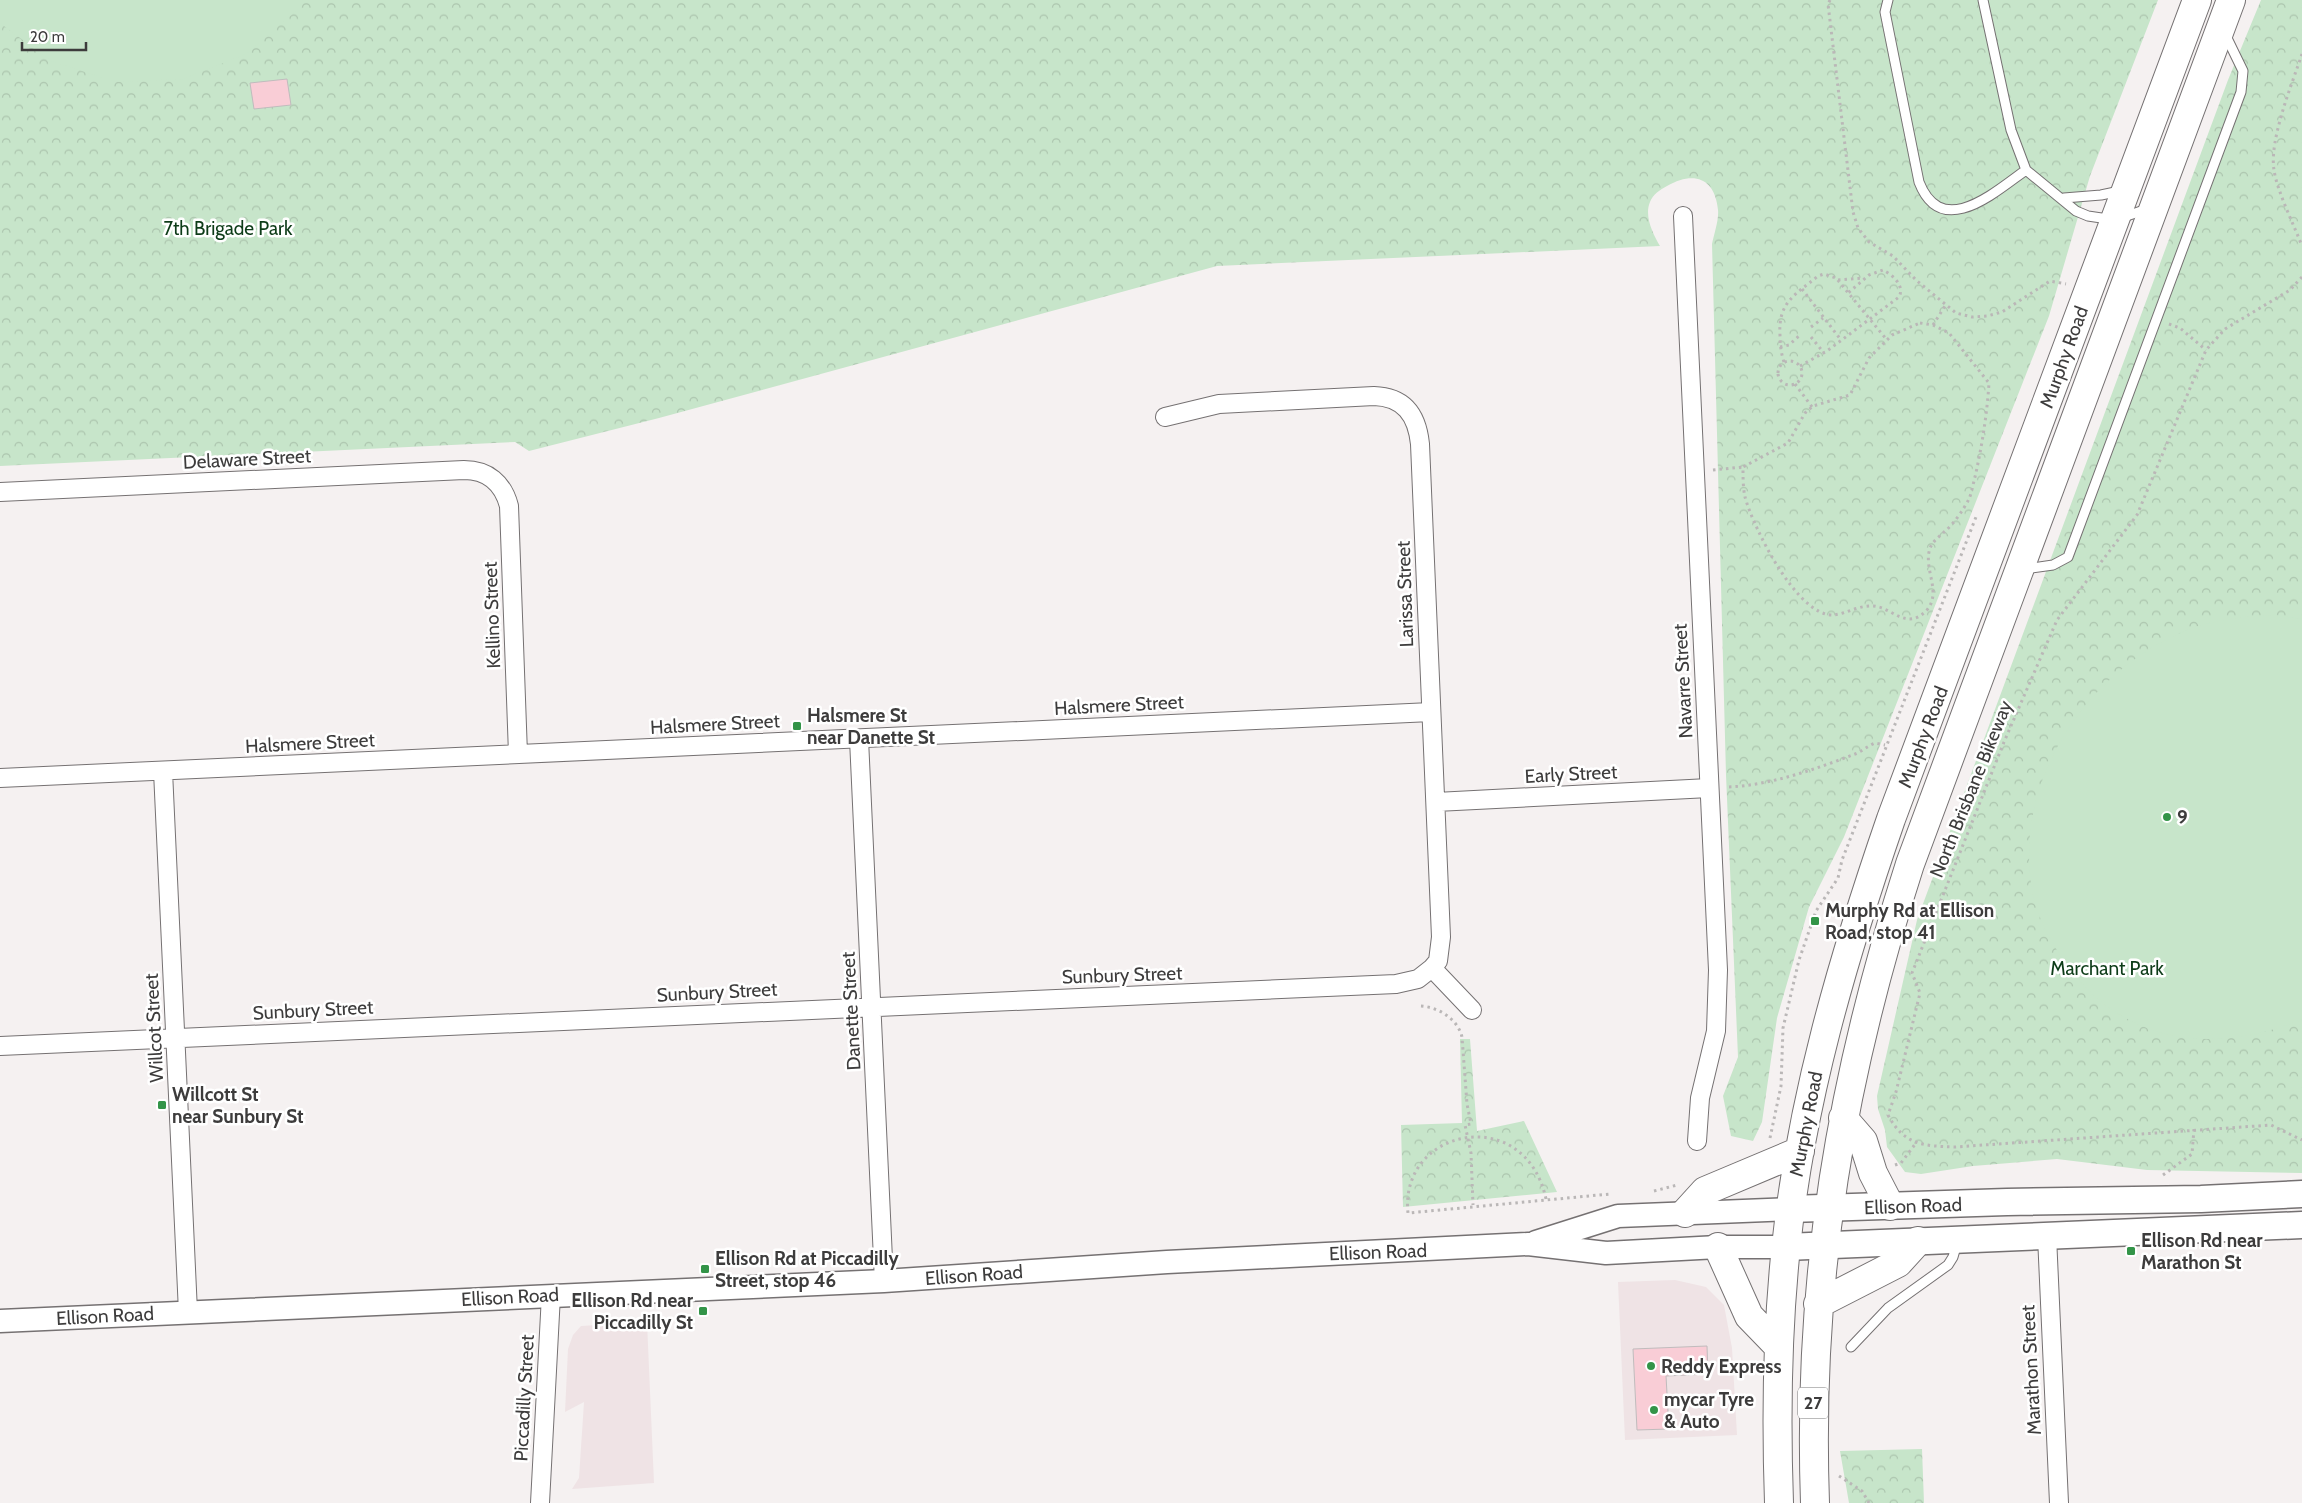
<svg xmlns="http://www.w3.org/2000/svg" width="2302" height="1503" viewBox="0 0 2302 1503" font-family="Cabin,sans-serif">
<defs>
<pattern id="park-crowns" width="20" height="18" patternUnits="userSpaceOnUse" patternTransform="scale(1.25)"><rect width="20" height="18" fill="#c7e5ca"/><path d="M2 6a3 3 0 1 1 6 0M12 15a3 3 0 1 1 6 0" fill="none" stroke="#acc5ae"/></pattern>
</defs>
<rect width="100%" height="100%" fill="#f5f1f1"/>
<path fill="#efe3e5" d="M 1675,1280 L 1706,1287 L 1724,1305 L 1732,1348 L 1737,1435 L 1625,1440 L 1618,1282 Z
M 647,1322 L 654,1483 L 572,1489 L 579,1478 L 584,1402 L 565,1412 L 568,1349 L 573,1335 L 581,1326 Z"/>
<path fill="url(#park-crowns)" d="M 0,0 L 2158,0 L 2090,176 L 2049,316 L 1844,837 L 1809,907 L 1777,1018 L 1762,1122 L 1753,1141 L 1731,1136 L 1723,1096 L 1738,1057 L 1726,775 L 1712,244 C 1714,234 1719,220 1718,210 C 1715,177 1693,171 1667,186 C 1660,190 1653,194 1650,202 C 1644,216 1653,234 1660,246 L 1217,266 L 659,418 L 529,451 L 515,442 L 0,466 Z
M 2261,0 L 2302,0 L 2302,1173 L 2147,1170 L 2057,1159 L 1973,1166 L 1921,1174 L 1905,1172 L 1887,1147 L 1885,1130 L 1878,1109 L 1877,1096 L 1917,920 L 2228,80 Z
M 1460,1039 L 1470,1039 L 1477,1131 L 1524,1121 L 1557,1192 L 1403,1207 L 1401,1125 L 1462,1123 Z
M 1922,1449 L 1924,1503 L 1849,1503 L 1840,1451 Z"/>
<path fill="#c7e5ca" d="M 0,0 L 303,0 L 297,10 L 246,54 L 183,79 L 116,82 L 51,61 L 0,23 Z
M 2273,615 L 2302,619 L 2302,1019 C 2210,1058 2116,1042 2060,955 C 2048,936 2035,912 2032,889 C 2013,780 2087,671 2187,630 C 2213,620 2245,616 2273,615 Z"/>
<path fill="#f9cdd6" stroke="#c0bcbd" d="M 287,79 L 291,105 L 254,109 L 250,83 Z
M 1707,1346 L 1708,1374 L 1666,1376 L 1669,1429 L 1637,1430 L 1633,1349 Z"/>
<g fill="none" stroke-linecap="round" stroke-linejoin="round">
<defs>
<path id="service" d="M 1888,0 L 1885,12 L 1919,182 C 1942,241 1996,191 2026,170
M 1983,0 L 2011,130 L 2026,170 L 2076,211 L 2088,216 L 2115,220 L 2147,209
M 2064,198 L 2101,195 L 2120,191
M 2025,569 L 2053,565 L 2068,557 L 2241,92 L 2243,71 L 2225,34
M 1851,1347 L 1888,1308 L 1948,1265 L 1953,1257 L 1957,1243"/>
<path id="minor" d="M 1683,216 L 1718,970 L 1716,1031 L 1700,1098 L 1697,1141
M 1165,417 L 1219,404 L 1374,396 C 1404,397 1417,415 1420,444 L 1441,937 L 1438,961 L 1432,968 L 1472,1010
M 0,492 L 464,470 C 488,470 503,483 509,506 L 518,754
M 859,739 L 884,1281
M 163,771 L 188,1312
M 0,778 L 1431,712
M 1436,802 L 1709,788
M 0,1046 L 1396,984 L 1418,979 L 1432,968
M 2047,1236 L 2059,1503
M 540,1503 L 551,1295"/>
<path id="tertiary" d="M 1536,1242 L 1618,1216 L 1790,1209
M 0,1321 L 884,1281 L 1167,1262 L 1528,1244 L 1606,1253 L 1718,1247 L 1786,1247"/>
<path id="secondary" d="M 1790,1209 L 2007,1202 L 2201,1199 L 2302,1194
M 1786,1247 L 2302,1225"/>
<path id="primary" d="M 1843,1118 L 1863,1141 L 1873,1173 L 1890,1206
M 1685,1213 L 1705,1191 L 1800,1151
M 1718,1247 L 1749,1316 L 1779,1347
M 1818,1304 L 1898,1263 L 1918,1241
M 1779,1503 C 1776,1418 1777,1332 1786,1247 C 1801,1100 1843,958 1891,819 L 2197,0
M 1815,1503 C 1807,1278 1841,1078 1910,864 L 2231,0"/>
</defs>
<use href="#service" stroke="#757172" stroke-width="11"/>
<use href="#minor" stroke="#757172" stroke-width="20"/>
<use href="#tertiary" stroke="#757172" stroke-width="25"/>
<use href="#secondary" stroke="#757172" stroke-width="29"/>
<use href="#primary" stroke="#757172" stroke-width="30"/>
<path stroke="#bab7b7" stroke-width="3" stroke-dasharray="2.5 4" stroke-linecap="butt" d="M 1830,0 L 1828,4 L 1853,212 L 1858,228 L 1869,242 L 1893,256 L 1916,280 L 1956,313 L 1972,317 L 1987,316 L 2002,312 L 2050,281 L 2066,284
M 2302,54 C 2292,84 2269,140 2274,170 C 2277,191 2294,225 2302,246
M 2302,277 L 2290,290 L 2225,329 L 2206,350 L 2137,515 L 2057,620 L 2004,742 L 1912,973 L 1920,993 L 1896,1092 L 1888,1115 C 1904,1145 1923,1146 1955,1147 L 2271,1125 L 2302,1140
M 1838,280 L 1864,278
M 1802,289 L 1841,340
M 1920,323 L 1933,325 L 1949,333 L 1989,383 C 1987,414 1982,446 1975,477 C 1973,484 1972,492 1969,499 C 1964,509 1953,525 1944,532 C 1937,539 1931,542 1929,552 C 1925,572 1942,594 1926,611 C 1906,631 1892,607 1873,606 C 1859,605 1846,614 1833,615 C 1797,616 1753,527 1745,497 C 1743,488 1743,477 1743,467 L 1788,443 L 1805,413 L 1813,406 L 1850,395 L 1869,358 L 1892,335 Z
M 2169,324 L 2180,328 L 2206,350
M 1933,325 L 1945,306
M 1811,327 L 1823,318
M 1811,337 L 1824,353
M 1780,347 L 1789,345 L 1800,335
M1778 373a12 12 0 1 1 24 0a12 12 0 1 1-24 0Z
M 1784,362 C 1781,353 1780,344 1780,335 C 1778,302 1795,295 1818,276 L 1824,274 L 1836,278 L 1887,340
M 1800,366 L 1827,351 L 1899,297 C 1905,286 1893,275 1883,270 L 1869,275 L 1848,293
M 1795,384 L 1812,407
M 1713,470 L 1743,467
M 1729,787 C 1771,785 1816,769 1855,754 C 1862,751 1868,746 1875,743 L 1885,745
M 1421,1006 C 1438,1007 1458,1019 1462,1037 L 1467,1104 L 1471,1124 L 1465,1125 L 1471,1153 L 1473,1205
M 1770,1138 L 1781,1086 L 1783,1028 L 1799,960 L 1816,911 L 1838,878 L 1842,860 L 1976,517
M 1895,1165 L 1901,1163 L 1916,1143
M 2163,1175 L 2192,1154 L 2194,1129
M 1654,1191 L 1677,1185
M 1546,1199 C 1525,1102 1399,1128 1408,1213 L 1610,1194
M 1839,1476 L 1862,1491 L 1869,1503"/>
<use href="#service" stroke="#fff" stroke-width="9"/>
<use href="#minor" stroke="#fff" stroke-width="18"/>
<use href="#tertiary" stroke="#fff" stroke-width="22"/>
<use href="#secondary" stroke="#fff" stroke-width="26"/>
<use href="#primary" stroke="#fff" stroke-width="28"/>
</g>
<g fill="#339448" stroke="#fff" stroke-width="2">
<rect x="792" y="721" width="10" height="10" rx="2.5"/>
<circle cx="2167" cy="817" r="5"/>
<rect x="1810" y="916" width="10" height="10" rx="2.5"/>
<rect x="157" y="1100" width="10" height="10" rx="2.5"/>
<rect x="2126" y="1246" width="10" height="10" rx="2.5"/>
<rect x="700" y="1264" width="10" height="10" rx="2.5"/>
<rect x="698" y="1306" width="10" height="10" rx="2.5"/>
<circle cx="1651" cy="1366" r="5"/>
<circle cx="1654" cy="1410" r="5"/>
</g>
<g text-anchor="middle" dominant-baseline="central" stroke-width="5" stroke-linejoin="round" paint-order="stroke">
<rect fill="#fff" stroke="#777676" stroke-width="1" x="1798" y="1387.5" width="30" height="31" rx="4"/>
<g font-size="18" font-weight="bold" fill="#3d3c3c">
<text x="1813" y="1403">27</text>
</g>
<g font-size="19" fill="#0d3c18" stroke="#fff">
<text x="228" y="228">7th Brigade Park</text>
<text x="2107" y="968">Marchant Park</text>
</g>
<g font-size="19" fill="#3d3c3c" stroke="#fff">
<text transform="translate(2064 357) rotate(-70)">Murphy Road</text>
<text transform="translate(247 459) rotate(-3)">Delaware Street</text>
<text transform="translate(1405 594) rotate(-92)">Larissa Street</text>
<text transform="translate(492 615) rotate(-92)">Kellino Street</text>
<text transform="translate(1683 681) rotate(-93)">Navarre Street</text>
<text transform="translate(1119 705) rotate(-3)">Halsmere Street</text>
<text transform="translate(715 724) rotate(-3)">Halsmere Street</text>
<text transform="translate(1923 737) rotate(-69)">Murphy Road</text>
<text transform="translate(310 743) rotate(-3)">Halsmere Street</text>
<text transform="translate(1571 774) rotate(-3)">Early Street</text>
<text transform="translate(1971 789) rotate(-68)">North Brisbane Bikeway</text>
<text transform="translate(1122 975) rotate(-2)">Sunbury Street</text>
<text transform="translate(717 992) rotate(-3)">Sunbury Street</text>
<text transform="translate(313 1010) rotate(-3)">Sunbury Street</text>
<text transform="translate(851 1011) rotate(-93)">Danette Street</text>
<text transform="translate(154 1028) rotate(-93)">Willcot Street</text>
<text transform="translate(1806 1124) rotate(-79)">Murphy Road</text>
<text transform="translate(1913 1206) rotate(-2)">Ellison Road</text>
<text transform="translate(1378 1252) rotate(-2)">Ellison Road</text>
<text transform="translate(974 1275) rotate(-4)">Ellison Road</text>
<text transform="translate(510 1297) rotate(-3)">Ellison Road</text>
<text transform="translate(105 1316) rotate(-3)">Ellison Road</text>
<text transform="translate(2031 1370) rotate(-93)">Marathon Street</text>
<text transform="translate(524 1398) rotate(-87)">Piccadilly Street</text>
</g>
<g font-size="19" font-weight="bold" fill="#3d3c3c" stroke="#fff" text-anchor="start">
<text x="807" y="715">Halsmere St<tspan x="807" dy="22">near Danette St</tspan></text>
<text x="2177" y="817">9</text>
<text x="1825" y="910">Murphy Rd at Ellison<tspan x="1825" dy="22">Road, stop 41</tspan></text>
<text x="172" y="1094">Willcott St<tspan x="172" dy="22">near Sunbury St</tspan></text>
<text x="2141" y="1240">Ellison Rd near<tspan x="2141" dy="22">Marathon St</tspan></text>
<text x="715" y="1258">Ellison Rd at Piccadilly<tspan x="715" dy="22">Street, stop 46</tspan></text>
<text x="693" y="1300" text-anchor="end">Ellison Rd near<tspan x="693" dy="22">Piccadilly St</tspan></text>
<text x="1661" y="1366">Reddy Express</text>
<text x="1664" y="1399">mycar Tyre<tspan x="1664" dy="22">&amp; Auto</tspan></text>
</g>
</g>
<path d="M22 42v8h64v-8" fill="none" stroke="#3d3c3c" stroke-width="2.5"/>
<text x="30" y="42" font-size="15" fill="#3d3c3c" stroke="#ffffff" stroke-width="4" paint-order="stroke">20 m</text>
</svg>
